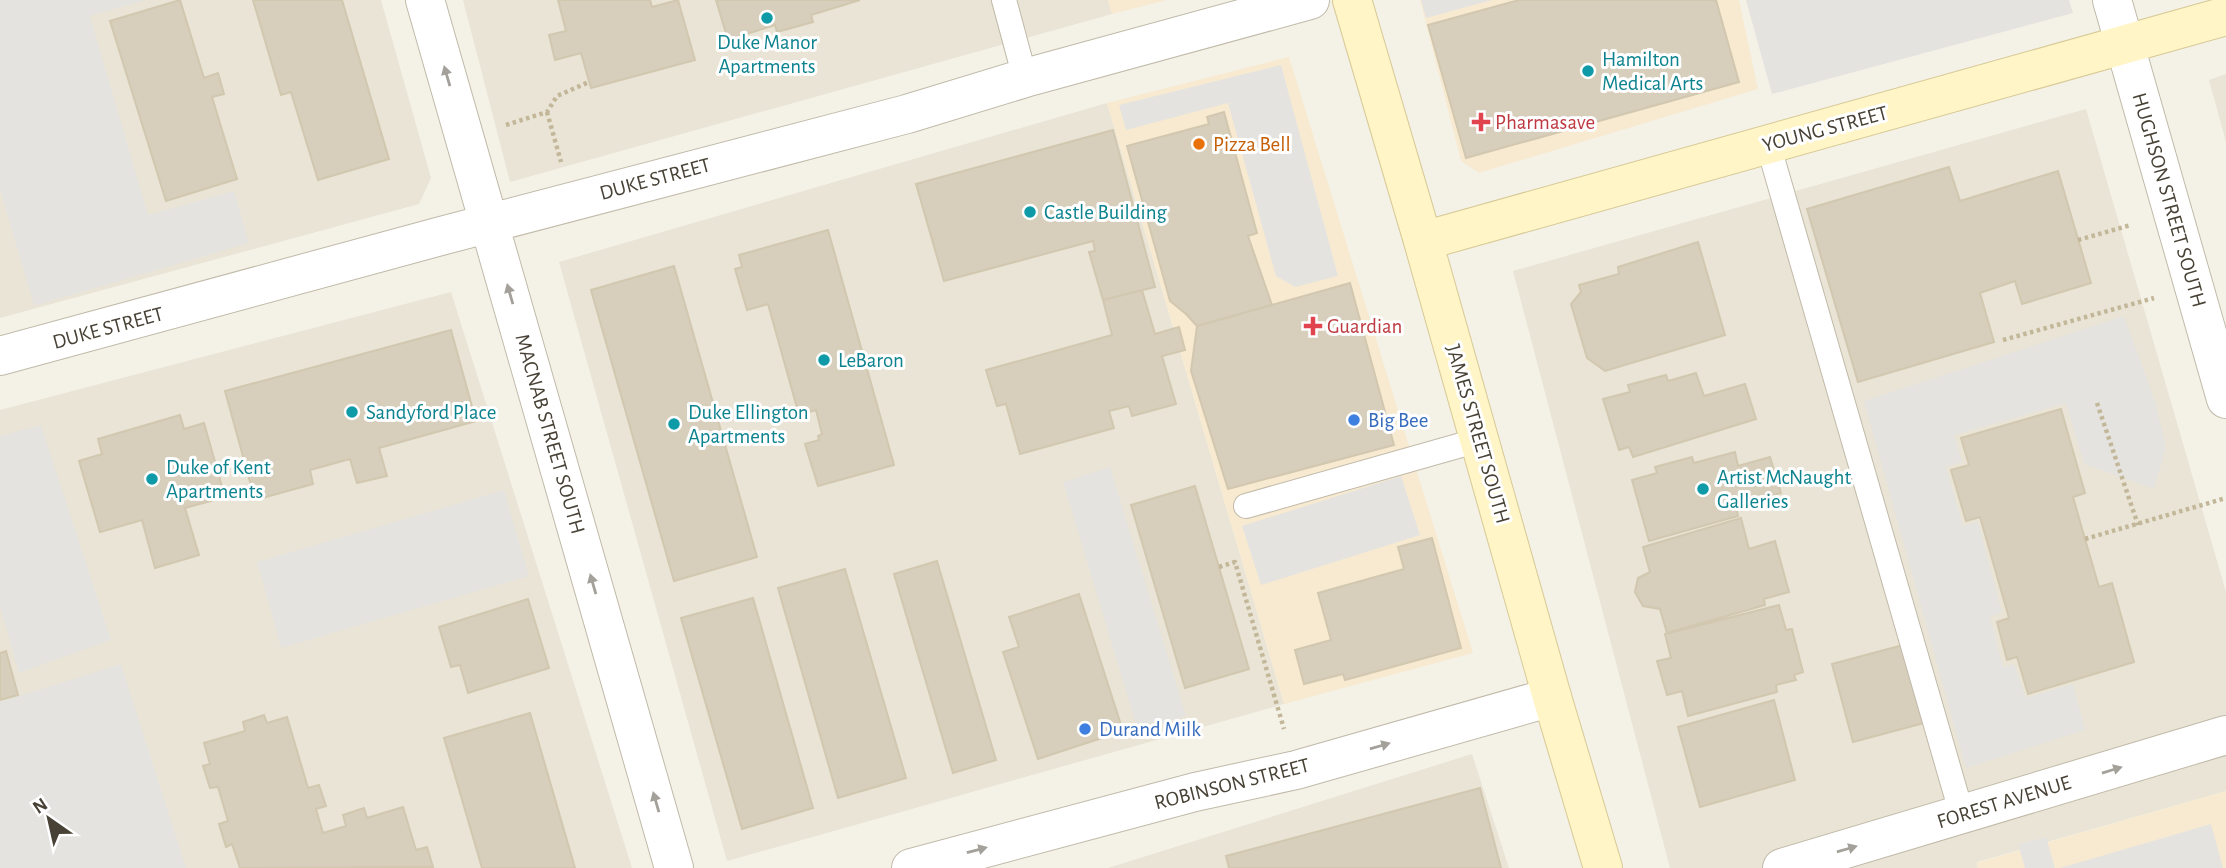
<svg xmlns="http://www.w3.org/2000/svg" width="2226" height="868" viewBox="0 0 2226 868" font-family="'Alegreya Sans',sans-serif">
<rect width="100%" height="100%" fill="#f4f1e7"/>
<path fill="#e9e4d5" d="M 0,0 L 381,0 L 431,178 L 419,204 L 0,318 Z
M 463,0 L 1108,0 L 1112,14 L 510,182 Z
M 2226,74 L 2226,142 L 2209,80 Z
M 1107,103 L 1284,704 L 727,861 L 559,262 Z
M 2086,109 L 2226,592 L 2226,791 L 1977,862 L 1978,868 L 1670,868 L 1513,271 Z
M 451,292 L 632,868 L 0,868 L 0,410 Z
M 1472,754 L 1509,868 L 1108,868 Z"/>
<path fill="#f7ead1" d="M 1108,0 L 1167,0 L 1112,14 Z
M 1420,0 L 1739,0 L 1758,89 L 1479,173 L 1461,161 Z
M 1289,57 L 1473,653 L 1284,704 L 1107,103 Z
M 2226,791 L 2226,868 L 1978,868 L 1976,863 Z"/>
<path fill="#e5e3df" d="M 0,0 L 145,0 L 90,16 L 148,215 L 234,191 L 249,243 L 34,306 L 0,189 Z
M 1421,0 L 1492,0 L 1426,18 Z
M 1746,0 L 2069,0 L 2073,13 L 1772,94 Z
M 1281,65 L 1338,276 L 1295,287 L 1276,276 L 1228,103 L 1126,130 L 1119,105 Z
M 2124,316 L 2155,401 L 2166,447 L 2154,489 L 2084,464 L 2066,403 L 1954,435 L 1962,462 L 1946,467 L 1963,526 L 1978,522 L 2002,613 L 1990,617 L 2003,667 L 2014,664 L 2026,698 L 2073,684 L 2085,730 L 1966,768 L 1864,401 Z
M 41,425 L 111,640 L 19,673 L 0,607 L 0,436 Z
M 1110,467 L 1186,716 L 1138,731 L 1063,482 Z
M 1401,476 L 1420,535 L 1261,585 L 1242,526 Z
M 504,490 L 529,576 L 281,648 L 257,562 Z
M 121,664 L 186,868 L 0,868 L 0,702 Z
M 2211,824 L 2223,868 L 2060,868 Z
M 2046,837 L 2055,868 L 2025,868 L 2018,844 Z"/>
<path fill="#d7cebc" stroke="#d2c7af" stroke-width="2" d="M 180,0 L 204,78 L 218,73 L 224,94 L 212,97 L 237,179 L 166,201 L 110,21 Z
M 253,0 L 342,0 L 389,159 L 318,180 L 291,92 L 281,95 Z
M 558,0 L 650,0 L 652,7 L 678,0 L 695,60 L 591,88 L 581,53 L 555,60 L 549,35 L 566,31 Z
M 716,0 L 860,0 L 811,15 L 813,22 L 777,32 L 775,25 L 728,40 Z
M 1519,0 L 1716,0 L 1739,82 L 1466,158 L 1428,25 Z
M 1224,112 L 1257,233 L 1248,236 L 1272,305 L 1197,326 L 1186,314 L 1170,301 L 1127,146 L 1209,124 L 1207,117 Z
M 1113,130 L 1155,287 L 1103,300 L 1089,252 L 1095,251 L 1093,241 L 944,281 L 916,184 Z
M 1949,167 L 1960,201 L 2058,171 L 2091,283 L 2022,304 L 2015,281 L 1980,293 L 1994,342 L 1858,382 L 1807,209 Z
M 828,230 L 894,465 L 818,486 L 805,444 L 819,440 L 818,436 L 822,434 L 816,410 L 799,415 L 768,304 L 747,310 L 735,269 L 742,267 L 739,255 Z
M 1698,242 L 1725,335 L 1605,371 L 1587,358 L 1571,304 L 1581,292 L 1579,285 L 1619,274 L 1618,267 Z
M 674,266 L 757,557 L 674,581 L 591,290 Z
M 1350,283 L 1394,445 L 1228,489 L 1191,371 L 1197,326 Z
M 1142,290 L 1155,334 L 1179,327 L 1185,350 L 1162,356 L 1176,404 L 1132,416 L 1129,406 L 1109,411 L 1114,428 L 1020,454 L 1006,404 L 997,406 L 986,370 L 1112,335 L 1103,300 Z
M 451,330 L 476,421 L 379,448 L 387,476 L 357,483 L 350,459 L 310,470 L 313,484 L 255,500 L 225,391 Z
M 1696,373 L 1704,396 L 1745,384 L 1756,419 L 1633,457 L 1629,447 L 1619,450 L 1603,399 L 1630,392 L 1628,385 L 1666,375 L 1668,381 Z
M 2061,409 L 2085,493 L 2073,497 L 2085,539 L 2099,587 L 2112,583 L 2134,662 L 2028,694 L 2017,657 L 2007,660 L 1997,622 L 2009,618 L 1980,517 L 1966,521 L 1951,470 L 1969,465 L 1961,438 Z
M 180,415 L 184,429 L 204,423 L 225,497 L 185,508 L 199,555 L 155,568 L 142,520 L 100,532 L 79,461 L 102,454 L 98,439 Z
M 1735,452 L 1738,466 L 1770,457 L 1781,493 L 1736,506 L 1738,516 L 1649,541 L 1632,480 L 1657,473 L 1655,467 L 1692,457 L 1694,463 Z
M 1195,486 L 1249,669 L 1185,688 L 1131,505 Z
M 1741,518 L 1749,549 L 1775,541 L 1789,592 L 1764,599 L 1765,605 L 1667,633 L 1660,609 L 1643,606 L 1635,592 L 1638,578 L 1650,572 L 1643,547 Z
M 1432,538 L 1461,648 L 1345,680 L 1343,674 L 1304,684 L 1295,650 L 1331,640 L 1318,593 L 1404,569 L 1398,547 Z
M 937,561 L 996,760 L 953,773 L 894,574 Z
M 845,569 L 906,778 L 838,798 L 778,588 Z
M 1079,594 L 1123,731 L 1038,759 L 1003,652 L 1019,647 L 1009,617 Z
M 753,598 L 813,808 L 742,829 L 681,618 Z
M 528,599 L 549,668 L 468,693 L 460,665 L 451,667 L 439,627 Z
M 1779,605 L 1786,630 L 1792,629 L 1803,672 L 1794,675 L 1796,680 L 1776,685 L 1777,692 L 1688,716 L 1682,691 L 1667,695 L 1657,661 L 1671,658 L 1665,634 Z
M 1903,645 L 1924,723 L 1853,742 L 1832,664 Z
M 6,651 L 18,695 L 0,700 L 0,653 Z
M 1774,700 L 1795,780 L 1700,807 L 1678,727 Z
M 530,713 L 575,868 L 482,868 L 444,738 Z
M 264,715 L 267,723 L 287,717 L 308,788 L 319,785 L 326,806 L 316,809 L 323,833 L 346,826 L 343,815 L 364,808 L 367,818 L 403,807 L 416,850 L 427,847 L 433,867 L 240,868 L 232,844 L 226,847 L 219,824 L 228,821 L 218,787 L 210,788 L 203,766 L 210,764 L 204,743 L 245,731 L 243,722 Z
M 1480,788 L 1501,868 L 1229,868 L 1226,856 Z"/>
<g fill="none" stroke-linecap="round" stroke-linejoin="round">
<defs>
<path id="lane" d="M 1004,0 L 1025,78
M 1768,144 L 1962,815
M 1246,506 L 1479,440"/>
<path id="street" d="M 425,0 L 674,868
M 2112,0 L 2226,399
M 0,356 L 441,236 L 907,114 L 1025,78 L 1310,0
M 911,868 L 1195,792 L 1296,770 L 1552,697
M 1782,868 L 2226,735"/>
<path id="secondary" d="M 1352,0 L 1423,241 L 1552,697 L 1603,868
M 1423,241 L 2226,16"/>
</defs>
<use href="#lane" stroke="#c1baa9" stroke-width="26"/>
<use href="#street" stroke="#c1baa9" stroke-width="40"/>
<use href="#secondary" stroke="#d7c995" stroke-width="40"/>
<path stroke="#c3b79a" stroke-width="4.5" stroke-dasharray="3.5 3.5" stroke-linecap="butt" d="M 547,112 L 561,162
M 506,125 L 547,112 L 557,96 L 589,82
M 2078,240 L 2131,225
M 2003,340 L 2154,298
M 2097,403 L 2138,525
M 2085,539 L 2226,498
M 1219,567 L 1235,562 L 1284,729"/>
<use href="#lane" stroke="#fff" stroke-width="24"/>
<use href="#street" stroke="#fff" stroke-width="38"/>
<use href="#secondary" stroke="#fff5c7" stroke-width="38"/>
</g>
<defs><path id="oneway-solid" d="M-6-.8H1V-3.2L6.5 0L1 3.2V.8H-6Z" transform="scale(1.75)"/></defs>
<g fill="#a4a09a">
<use href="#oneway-solid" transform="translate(447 76) rotate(-106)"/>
<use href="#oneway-solid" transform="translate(510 294) rotate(-106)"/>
<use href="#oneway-solid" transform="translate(593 584) rotate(-106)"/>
<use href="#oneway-solid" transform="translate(1380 746) rotate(-16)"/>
<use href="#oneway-solid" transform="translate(2112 770) rotate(-17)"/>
<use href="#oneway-solid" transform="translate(656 802) rotate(-106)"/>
<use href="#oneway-solid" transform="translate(1847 849) rotate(-16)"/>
<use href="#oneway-solid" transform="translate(977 850) rotate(-15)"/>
</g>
<g fill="#0f9aa8" stroke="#fff" stroke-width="2.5">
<circle cx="767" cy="18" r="7"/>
<circle cx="1588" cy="71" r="7"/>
<circle cx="1030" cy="212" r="7"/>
<circle cx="824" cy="360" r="7"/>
<circle cx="352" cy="412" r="7"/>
<circle cx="674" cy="424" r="7"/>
<circle cx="152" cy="479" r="7"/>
<circle cx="1703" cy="489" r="7"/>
</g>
<g fill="#e0444e" stroke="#fff" stroke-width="2.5">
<path d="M1477.5 111.5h7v7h7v7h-7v7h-7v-7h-7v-7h7z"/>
<path d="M1309.5 315.5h7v7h7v7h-7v7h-7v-7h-7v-7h7z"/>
</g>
<circle fill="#e8710a" stroke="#fff" stroke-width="2.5" cx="1199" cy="144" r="7"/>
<g fill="#3f7fe0" stroke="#fff" stroke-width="2.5">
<circle cx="1354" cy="420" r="7"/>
<circle cx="1085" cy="729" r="7"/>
</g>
<g text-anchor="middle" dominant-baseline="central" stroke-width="6" stroke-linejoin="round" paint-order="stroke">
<g font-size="21" fill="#0d838f" stroke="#fff" text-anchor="start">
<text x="767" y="42" text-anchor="middle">Duke Manor<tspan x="767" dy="24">Apartments</tspan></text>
<text x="1602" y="59">Hamilton<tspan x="1602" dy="24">Medical Arts</tspan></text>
<text x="1044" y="212">Castle Building</text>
<text x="838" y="360">LeBaron</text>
<text x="366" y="412">Sandyford Place</text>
<text x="688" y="412">Duke Ellington<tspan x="688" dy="24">Apartments</tspan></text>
<text x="166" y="467">Duke of Kent<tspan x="166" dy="24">Apartments</tspan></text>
<text x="1717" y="477">Artist McNaught<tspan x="1717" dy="24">Galleries</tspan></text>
</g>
<g font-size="21" fill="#be3a42" stroke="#fff" text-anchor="start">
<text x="1495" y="122">Pharmasave</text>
<text x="1327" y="326">Guardian</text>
</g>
<g font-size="21" fill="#484236" stroke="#fff">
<text transform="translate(1825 129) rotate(-15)">YOUNG STREET</text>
<text transform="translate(655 179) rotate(-15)">DUKE STREET</text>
<text transform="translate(2169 200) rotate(74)">HUGHSON STREET SOUTH</text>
<text transform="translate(108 328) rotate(-15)">DUKE STREET</text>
<text transform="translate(550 434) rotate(74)">MACNAB STREET SOUTH</text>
<text transform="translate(1478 434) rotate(74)">JAMES STREET SOUTH</text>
<text transform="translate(1232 784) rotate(-14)">ROBINSON STREET</text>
<text transform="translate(2004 802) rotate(-17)">FOREST AVENUE</text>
</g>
<g font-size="21" fill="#c56008" stroke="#fff" text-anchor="start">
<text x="1213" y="144">Pizza Bell</text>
</g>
<g font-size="21" fill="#366cbe" stroke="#fff" text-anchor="start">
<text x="1368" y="420">Big Bee</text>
<text x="1099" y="729">Durand Milk</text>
</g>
</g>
<g transform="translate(49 819) rotate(326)" stroke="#ffffff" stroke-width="5" paint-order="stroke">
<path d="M0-5L12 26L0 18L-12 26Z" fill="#484236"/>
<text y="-10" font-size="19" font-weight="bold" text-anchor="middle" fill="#484236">N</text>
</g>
</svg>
